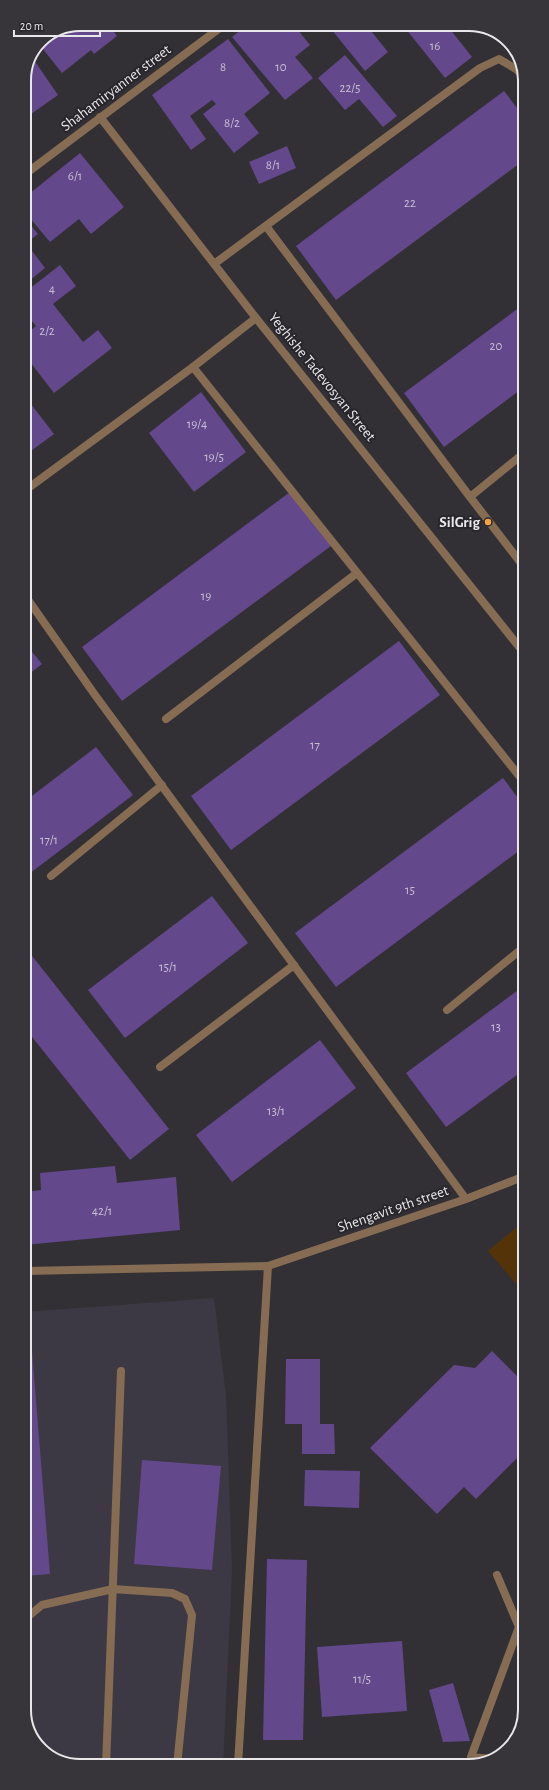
<svg xmlns="http://www.w3.org/2000/svg" width="549" height="1790" viewBox="0 0 549 1790" font-family="'Alegreya Sans',sans-serif">
<rect width="100%" height="100%" fill="#323035"/>
<path fill="#3d3944" d="M 214,1298 L 226,1396 L 232,1571 L 223,1766 L 76,1766 L 43,1752 L 25,1721 L 25,1312 Z"/>
<path fill="#553309" d="M 525,1220 L 525,1294 L 488,1251 Z"/>
<path fill="#63488c" d="M 80,24 L 108,24 L 117,36 L 94,54 L 91,50 L 62,73 L 39,44 L 40,40 Z
M 248,24 L 293,24 L 310,45 L 295,57 L 313,78 L 285,100 L 232,37 Z
M 327,24 L 379,24 L 371,31 L 388,52 L 365,71 Z
M 402,24 L 446,24 L 472,57 L 445,78 Z
M 228,39 L 270,93 L 244,114 L 259,133 L 234,153 L 203,114 L 216,104 L 212,100 L 190,116 L 206,139 L 191,150 L 152,95 Z
M 345,55 L 397,116 L 383,127 L 359,99 L 345,110 L 318,78 Z
M 34,60 L 58,95 L 24,119 L 24,79 L 31,62 Z
M 504,91 L 524,117 L 524,160 L 336,300 L 296,246 Z
M 287,146 L 296,168 L 259,184 L 249,162 Z
M 80,153 L 124,207 L 91,234 L 79,219 L 50,242 L 24,211 L 24,198 Z
M 24,217 L 38,234 L 26,243 L 45,268 L 24,285 Z
M 60,265 L 76,286 L 53,304 L 83,342 L 98,330 L 112,348 L 54,393 L 24,354 L 24,336 L 36,326 L 24,311 L 24,293 Z
M 524,304 L 524,387 L 444,447 L 404,393 Z
M 201,392 L 246,452 L 194,492 L 149,433 Z
M 24,395 L 54,434 L 24,456 Z
M 290,492 L 331,546 L 122,701 L 82,647 Z
M 399,641 L 440,695 L 231,850 L 191,796 Z
M 24,642 L 42,664 L 24,678 Z
M 96,747 L 133,795 L 25,877 L 24,802 Z
M 503,778 L 524,806 L 524,847 L 336,987 L 295,933 Z
M 212,896 L 248,943 L 125,1038 L 88,990 Z
M 25,947 L 169,1129 L 130,1160 L 25,1028 Z
M 525,985 L 525,1069 L 446,1127 L 406,1073 Z
M 320,1040 L 356,1088 L 232,1182 L 196,1135 Z
M 115,1166 L 117,1183 L 176,1177 L 180,1230 L 25,1245 L 25,1192 L 41,1190 L 40,1173 Z
M 25,1314 L 29,1314 L 50,1574 L 25,1576 Z
M 492,1351 L 525,1384 L 525,1450 L 476,1499 L 464,1487 L 437,1514 L 370,1448 L 454,1365 L 475,1368 Z
M 286,1359 L 320,1359 L 320,1424 L 334,1424 L 335,1454 L 302,1454 L 302,1424 L 285,1424 Z
M 142,1460 L 221,1466 L 212,1570 L 134,1564 Z
M 305,1470 L 360,1471 L 359,1508 L 304,1506 Z
M 267,1559 L 307,1560 L 303,1740 L 263,1740 Z
M 402,1641 L 407,1711 L 322,1717 L 317,1647 Z
M 453,1683 L 470,1741 L 443,1742 L 429,1690 Z"/>
<g fill="none" stroke-linecap="round" stroke-linejoin="round">
<path stroke="#866c53" stroke-width="8" d="M 266,226 L 470,497 L 524,567
M 193,367 L 524,782
M 470,497 L 524,453
M 166,719 L 357,573
M 51,876 L 162,785
M 447,1010 L 524,947
M 160,1067 L 294,965
M 25,1271 L 268,1266 L 238,1765
M 25,1619 L 42,1605 L 113,1589 L 172,1593 L 185,1599 L 192,1615 L 177,1766
M 491,1759 L 471,1757 L 519,1627 L 497,1575
M 106,1766 L 121,1371"/>
<path stroke="#866c53" stroke-width="8" d="M 100,117 L 256,318 L 524,653
M 24,175 L 225,24
M 214,264 L 480,68 L 499,59 L 516,69 L 524,77
M 24,493 L 27,489 L 193,367 L 256,318
M 24,594 L 95,695 L 466,1199
M 268,1266 L 466,1199 L 525,1176"/>
</g>
<circle fill="#f4a344" stroke="#28262b" stroke-width="1.5" cx="488" cy="522" r="4"/>
<g text-anchor="middle" dominant-baseline="central" stroke-width="4" stroke-linejoin="round" paint-order="stroke">
<g font-size="13" fill="#c7bfd2">
<text x="435" y="46">16</text>
<text x="223" y="67">8</text>
<text x="281" y="67">10</text>
<text x="350" y="88">22/5</text>
<text x="232" y="123">8/2</text>
<text x="273" y="165">8/1</text>
<text x="75" y="176">6/1</text>
<text x="410" y="203">22</text>
<text x="52" y="289">4</text>
<text x="47" y="331">2/2</text>
<text x="496" y="346">20</text>
<text x="197" y="424">19/4</text>
<text x="214" y="457">19/5</text>
<text x="206" y="596">19</text>
<text x="315" y="745">17</text>
<text x="49" y="840">17/1</text>
<text x="410" y="890">15</text>
<text x="168" y="967">15/1</text>
<text x="496" y="1027">13</text>
<text x="276" y="1111">13/1</text>
<text x="102" y="1211">42/1</text>
<text x="362" y="1679">11/5</text>
</g>
<g font-size="15" fill="#e8e7ea" stroke="#28262b">
<text transform="translate(116 88) rotate(-37)">Shahamiryanner street</text>
<text transform="translate(322 377) rotate(51)">Yeghishe Tadevosyan Street</text>
<text transform="translate(393 1209) rotate(-19)">Shengavit 9th street</text>
</g>
<g font-size="15" font-weight="bold" fill="#e8e7ea" stroke="#28262b" text-anchor="end">
<text x="480" y="522">SilGrig</text>
</g>
</g>
<path d="M0 0H549V1790H0ZM80 31H469A49 49 0 0 1 518 80V1710A49 49 0 0 1 469 1759H80A49 49 0 0 1 31 1710V80A49 49 0 0 1 80 31Z" fill="#37353a" fill-rule="evenodd"/>
<path fill="none" stroke="#e8e7ea" stroke-width="2" d="M80 31H469A49 49 0 0 1 518 80V1710A49 49 0 0 1 469 1759H80A49 49 0 0 1 31 1710V80A49 49 0 0 1 80 31Z"/>
<path d="M14 30v6h86v-6" fill="none" stroke="#e8e7ea" stroke-width="2"/>
<text x="20" y="30" font-size="12" fill="#e8e7ea" stroke="#28262b" stroke-width="3" paint-order="stroke">20 m</text>
</svg>
